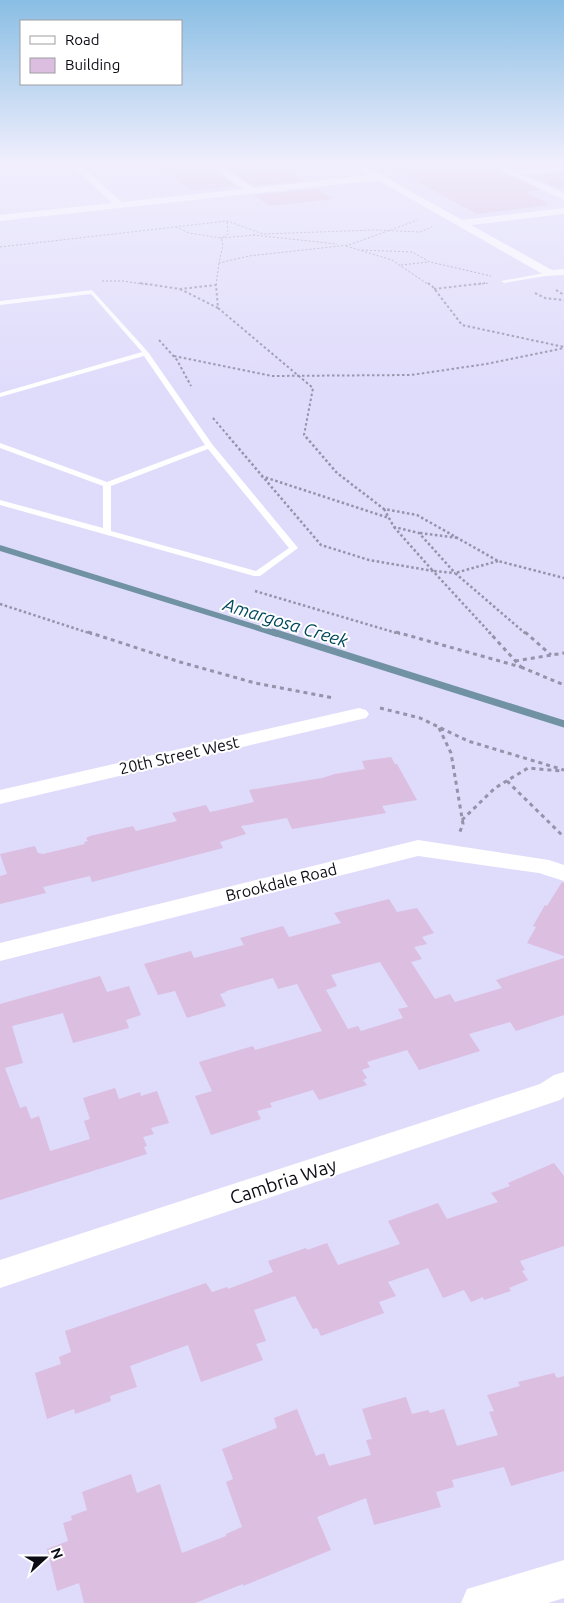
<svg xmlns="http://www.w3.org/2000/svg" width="564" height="1603" viewBox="0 0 564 1603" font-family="Ubuntu,sans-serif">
<rect width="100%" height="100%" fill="#dfdbfb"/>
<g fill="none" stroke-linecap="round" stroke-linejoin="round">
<path stroke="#7092a3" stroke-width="5.5" d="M 0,548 L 277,634"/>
<path stroke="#7092a3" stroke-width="7" d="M 273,632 L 564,724"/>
</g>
<path fill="#dbbee0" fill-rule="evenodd" d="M 157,164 L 206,164 L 236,186 L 192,191 Z
M 220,164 L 278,165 L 304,181 L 254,186 Z
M 458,164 L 487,164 L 488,166 L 540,190 L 526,192 L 548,203 L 545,203 L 549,205 L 477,214 L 395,170 Z
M 564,172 L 564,188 L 558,188 L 531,176 Z
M 317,189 L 333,199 L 270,206 L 254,195 Z
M 391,757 L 395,764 L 397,764 L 417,800 L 382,806 L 386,813 L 292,829 L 287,818 L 241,826 L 246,834 L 220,842 L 223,848 L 92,882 L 90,876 L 43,887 L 46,893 L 0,904 L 0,876 L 7,874 L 0,854 L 35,846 L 38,853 L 43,854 L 85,844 L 84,842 L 88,841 L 86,838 L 90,836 L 133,826 L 136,831 L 177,821 L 172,813 L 206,805 L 210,812 L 215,811 L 254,802 L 249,790 L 322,778 L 335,774 L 365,769 L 362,761 Z
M 562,882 L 564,883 L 564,956 L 527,943 L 536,927 L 533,926 L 545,905 L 547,906 Z
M 389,899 L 397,912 L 417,908 L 434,933 L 422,937 L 427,944 L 414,947 L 422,959 L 411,962 L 435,999 L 450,994 L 455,1002 L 502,988 L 496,980 L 564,958 L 564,1015 L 516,1031 L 510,1022 L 469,1034 L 480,1051 L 419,1070 L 407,1050 L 367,1062 L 370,1067 L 362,1070 L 367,1078 L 363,1080 L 367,1085 L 319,1100 L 313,1090 L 270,1103 L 272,1107 L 257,1111 L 261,1119 L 211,1135 L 195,1096 L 212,1091 L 199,1062 L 253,1046 L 255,1050 L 322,1031 L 297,984 L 278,989 L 273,978 L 226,991 L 226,992 L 220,994 L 226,1006 L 187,1018 L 175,991 L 158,995 L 144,964 L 191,951 L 194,958 L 244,945 L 240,938 L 283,926 L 289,937 L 341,923 L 334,913 ZM 380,962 L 408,1007 L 398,1009 L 403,1018 L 361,1031 L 358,1026 L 348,1029 L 326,990 L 337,986 L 331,975 Z
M 100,976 L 107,992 L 129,986 L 141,1015 L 126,1020 L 129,1028 L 73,1043 L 63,1013 L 12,1026 L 23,1063 L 5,1068 L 20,1108 L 26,1106 L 31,1119 L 39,1116 L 50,1151 L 90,1139 L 84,1121 L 90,1119 L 83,1098 L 115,1088 L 119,1099 L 140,1092 L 141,1096 L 157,1091 L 169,1123 L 151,1128 L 154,1134 L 143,1137 L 147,1146 L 144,1147 L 147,1154 L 0,1200 L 0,1004 Z
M 554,1163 L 564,1176 L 564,1246 L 520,1261 L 525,1270 L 522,1271 L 528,1280 L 509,1288 L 511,1291 L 484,1300 L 483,1297 L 471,1302 L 464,1290 L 443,1298 L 428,1268 L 388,1282 L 396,1296 L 379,1302 L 384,1313 L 321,1336 L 317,1328 L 313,1329 L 295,1296 L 254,1310 L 266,1341 L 256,1344 L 263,1360 L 201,1382 L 188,1345 L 130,1366 L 137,1387 L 110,1396 L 111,1401 L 75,1414 L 74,1409 L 47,1419 L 35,1373 L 61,1364 L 59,1357 L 71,1352 L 65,1331 L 206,1283 L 212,1292 L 227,1287 L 228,1289 L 273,1272 L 268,1261 L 306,1248 L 307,1250 L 327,1243 L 338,1265 L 400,1244 L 388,1221 L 438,1203 L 447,1219 L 498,1202 L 491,1193 L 510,1186 L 508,1183 Z
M 554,1373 L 557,1378 L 564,1376 L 564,1471 L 511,1486 L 504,1467 L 452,1480 L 454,1487 L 436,1492 L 441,1507 L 374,1525 L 366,1498 L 317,1517 L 331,1550 L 243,1586 L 243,1584 L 195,1603 L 84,1603 L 79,1583 L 57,1591 L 47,1549 L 68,1541 L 63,1523 L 72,1520 L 71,1516 L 87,1510 L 82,1492 L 131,1474 L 137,1493 L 160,1484 L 182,1553 L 226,1536 L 226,1534 L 242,1527 L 226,1482 L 233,1479 L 222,1449 L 277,1428 L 274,1418 L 297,1409 L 316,1456 L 324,1453 L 329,1466 L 371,1455 L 366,1440 L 372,1439 L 362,1409 L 406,1397 L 412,1414 L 428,1410 L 430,1413 L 444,1409 L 457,1446 L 498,1435 L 489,1412 L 494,1411 L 487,1395 L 520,1386 L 518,1382 Z"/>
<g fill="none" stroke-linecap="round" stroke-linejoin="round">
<path stroke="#9592aa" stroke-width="1" stroke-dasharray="2 2" stroke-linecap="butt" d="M 176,227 L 189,233 L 221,238 L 223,245 L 219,263 L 249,256 L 349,245 L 418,220
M 253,235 L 337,244
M 223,237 L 228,234 L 227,221
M 221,238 L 255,235
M 346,246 L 392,260 L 429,285
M 0,247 L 227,221 L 263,234 L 375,230 L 420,232 L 432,227
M 362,250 L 412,252 L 430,262 L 491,276
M 401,265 L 429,262
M 102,281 L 123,281 L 149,285
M 216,285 L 219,263
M 474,285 L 489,283"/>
<path stroke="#9592aa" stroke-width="2" stroke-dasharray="2.5 2.5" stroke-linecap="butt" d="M 140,283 L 180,289 L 216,285 L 216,283
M 428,283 L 433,287 L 462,325 L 564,347
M 180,289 L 218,308 L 216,285
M 434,289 L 485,283
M 556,290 L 564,295
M 535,293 L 545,298 L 564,300
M 218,308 L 313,388 L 304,435 L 307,438
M 159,340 L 177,360 L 191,386
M 174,356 L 272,376 L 411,375 L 486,364 L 564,348
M 213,418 L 230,438"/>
<path stroke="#9592aa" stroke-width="2.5" stroke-dasharray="2.5 2.5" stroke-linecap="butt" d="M 229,437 L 321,545 L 369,560 L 433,571 L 491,634
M 306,437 L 337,473 L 384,509 L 417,515 L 498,561 L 564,578
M 261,476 L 389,518
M 384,509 L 394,527 L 419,533 L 455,573
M 394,527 L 433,571 L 455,573
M 420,533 L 458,538
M 498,561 L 455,573 L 526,634
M 255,591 L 400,634
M 0,604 L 92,634"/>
<path stroke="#9592aa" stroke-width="3" stroke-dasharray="4 4" stroke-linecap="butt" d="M 88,632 L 180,662 L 255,683 L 334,698
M 396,632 L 521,667 L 489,632
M 525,632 L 551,655
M 515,661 L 564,653
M 521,667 L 564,685
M 380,708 L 420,718 L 468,741 L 564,770
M 439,728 L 451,753 L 463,824 L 459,834
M 507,781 L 564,837
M 462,820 L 495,788 L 528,768 L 561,771"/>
<path fill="#fff" fill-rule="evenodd" d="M 550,272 L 552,275 L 504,283 L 501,281 Z
M 92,290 L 148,352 L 212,444 L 298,548 L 260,576 L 254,576 L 0,505 L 0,500 L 103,528 L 103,486 L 0,448 L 0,443 L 107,482 L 205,445 L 144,356 L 0,397 L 0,393 L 142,352 L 91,294 L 0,305 L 0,301 ZM 208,449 L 289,548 L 256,571 L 111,531 L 111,486 Z"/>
<path fill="#fff" fill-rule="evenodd" d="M 70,164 L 79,164 L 122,202 L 243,189 L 208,164 L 217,164 L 254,188 L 369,175 L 351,164 L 362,164 L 462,220 L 564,208 L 564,214 L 471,225 L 552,270 L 564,269 L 564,275 L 546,276 L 378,180 L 0,221 L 0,215 L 112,203 Z
M 489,164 L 500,164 L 515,170 L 564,164 L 564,170 L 524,175 L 564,193 L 564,200 Z
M 359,708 L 366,710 L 369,714 L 366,718 L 0,804 L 0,790 Z
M 418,840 L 549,860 L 564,865 L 564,881 L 539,873 L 418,856 L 0,961 L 0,943 Z
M 564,1072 L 564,1097 L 560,1100 L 0,1288 L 0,1260 L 540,1084 L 554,1075 Z
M 564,1560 L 564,1598 L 548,1603 L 461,1603 L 467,1589 Z"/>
</g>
<linearGradient id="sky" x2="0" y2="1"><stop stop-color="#89bee4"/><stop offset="0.42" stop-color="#f1effd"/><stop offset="1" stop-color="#f1effd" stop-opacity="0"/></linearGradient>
<rect width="564" height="388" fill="url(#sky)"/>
<g text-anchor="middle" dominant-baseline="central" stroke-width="4" stroke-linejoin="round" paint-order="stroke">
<g font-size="16" fill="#0d0c16" stroke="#fff">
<text transform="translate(179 755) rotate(-13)">20th Street West</text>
<text transform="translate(281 882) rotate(-14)">Brookdale Road</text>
</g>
<g font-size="18" font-style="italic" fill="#00485c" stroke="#fff">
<text transform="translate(286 622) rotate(17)">Amargosa Creek</text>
</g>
<g font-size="19" fill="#0d0c16" stroke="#fff">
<text transform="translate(283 1181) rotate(-18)">Cambria Way</text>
</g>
</g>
<rect x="20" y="20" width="162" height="65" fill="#ffffff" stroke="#9e9ea2"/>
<rect x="30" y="36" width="25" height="8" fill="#ffffff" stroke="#9e9ea2"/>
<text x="65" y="45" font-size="15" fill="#0d0c16">Road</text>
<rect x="30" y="58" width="25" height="15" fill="#dbbee0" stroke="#9e9ea2"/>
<text x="65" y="70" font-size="15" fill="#0d0c16">Building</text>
<g transform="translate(45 1558) rotate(69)" stroke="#ffffff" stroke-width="4" paint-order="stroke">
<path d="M0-4L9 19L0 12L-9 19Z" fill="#0d0c16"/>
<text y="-8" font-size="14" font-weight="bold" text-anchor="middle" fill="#0d0c16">N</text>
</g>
</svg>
